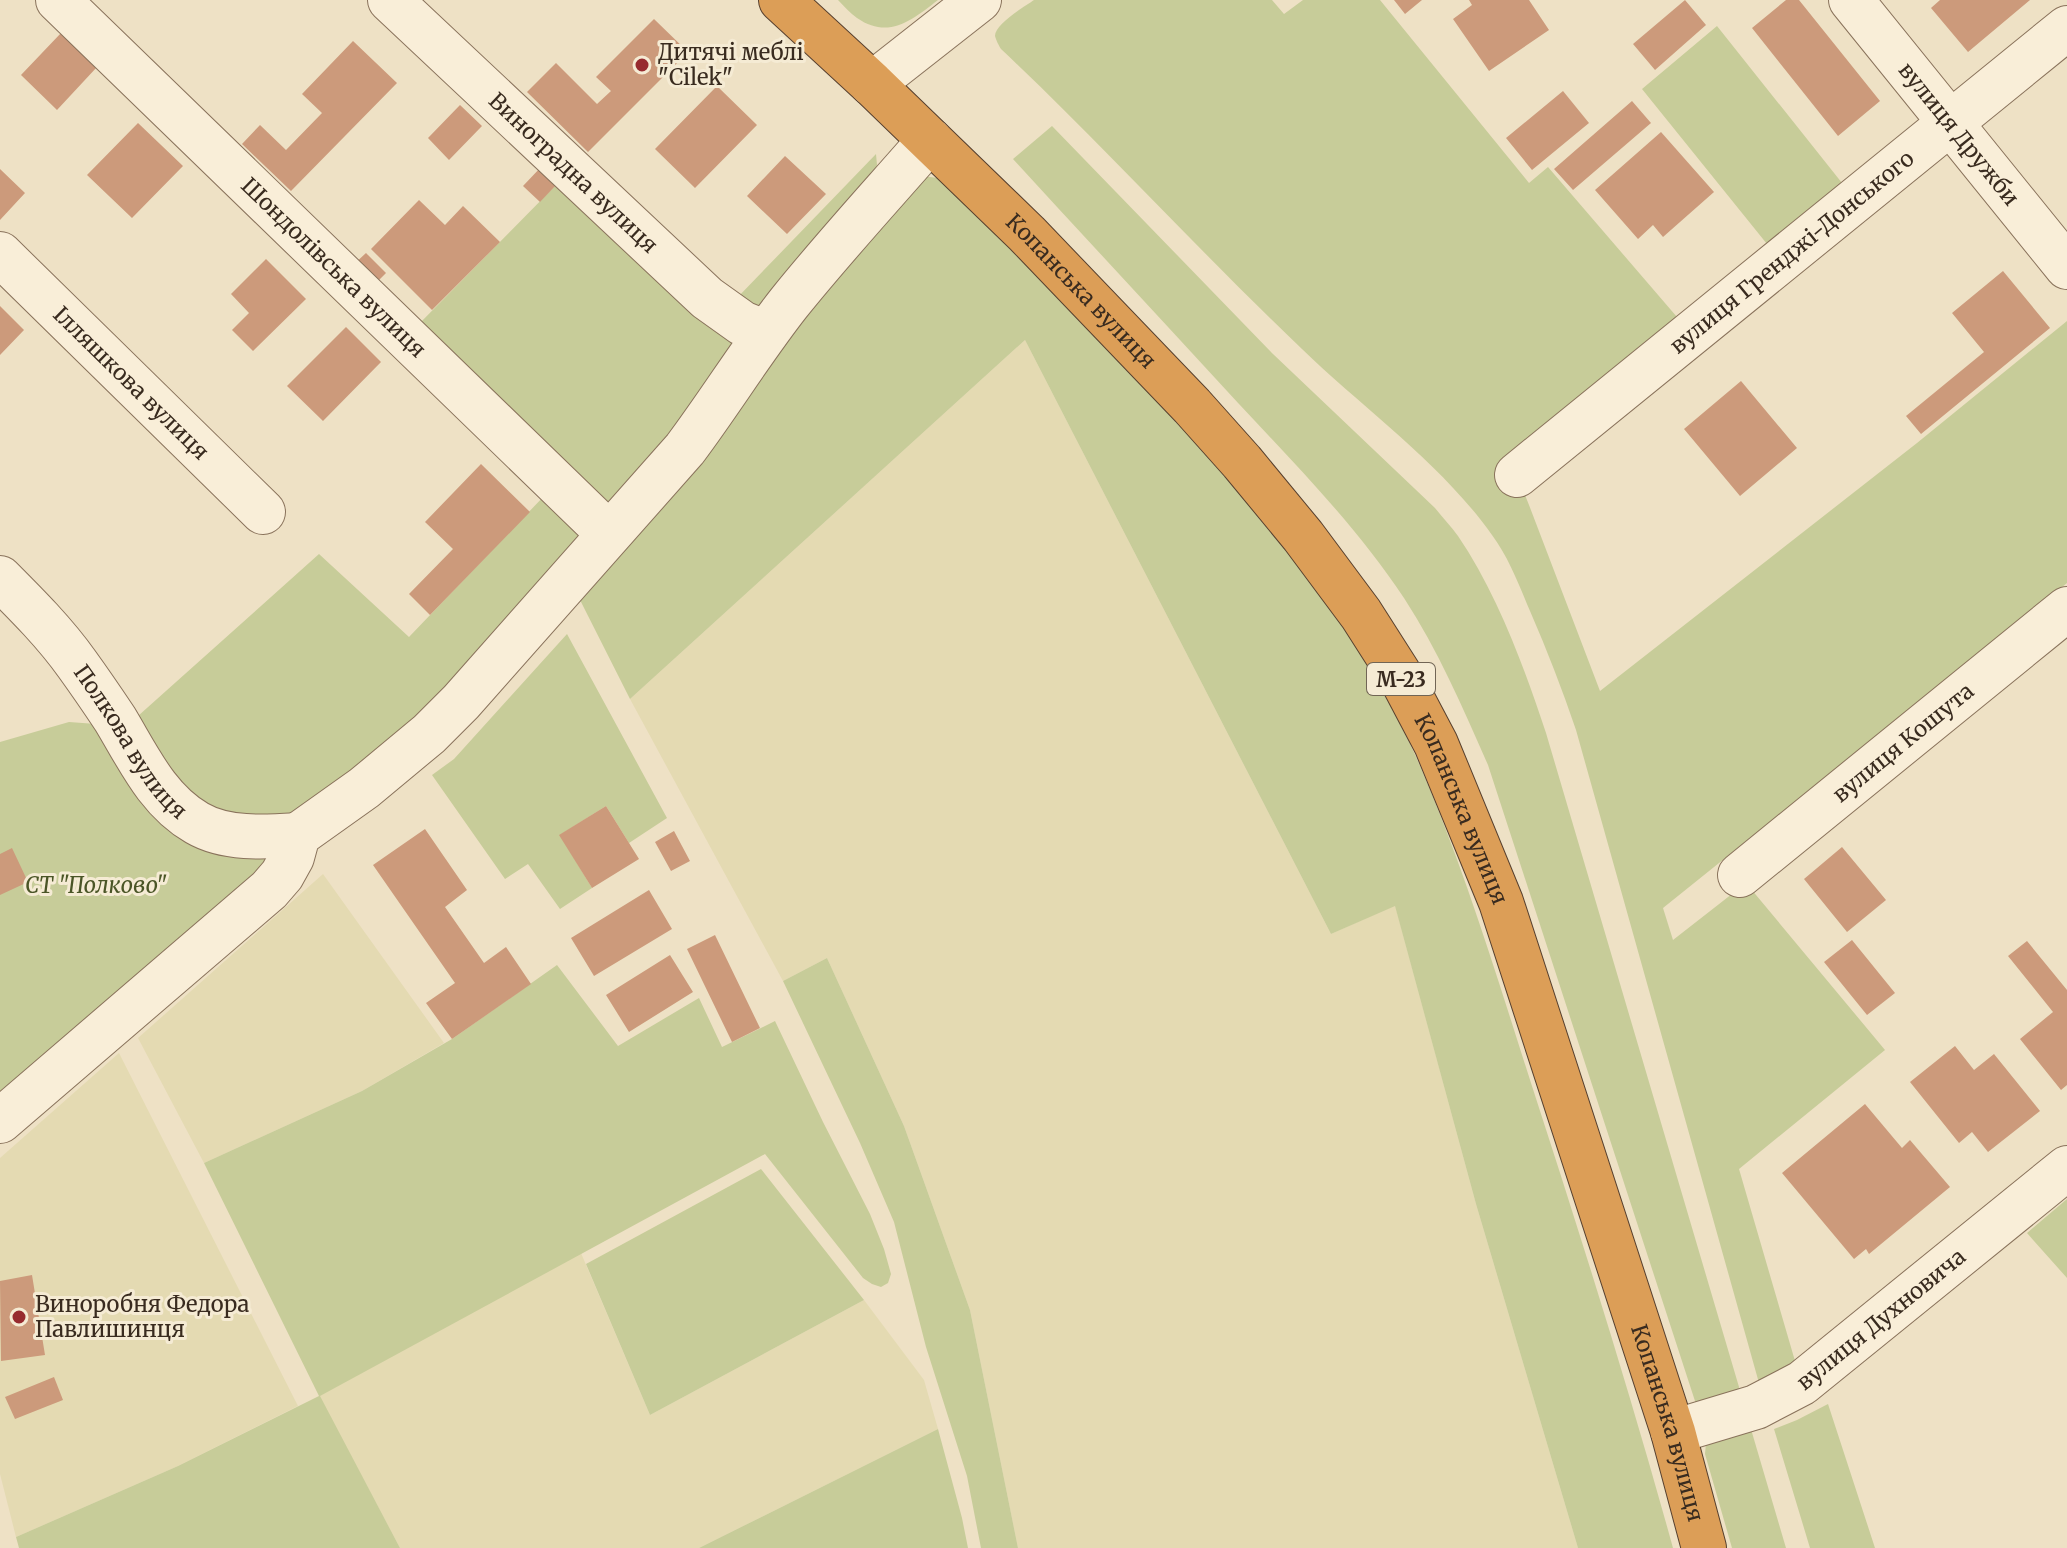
<svg xmlns="http://www.w3.org/2000/svg" width="2067" height="1548" viewBox="0 0 2067 1548" font-family="Merriweather,serif">
<rect width="100%" height="100%" fill="#eee1c5"/>
<path fill="#e4dab2" d="M 1025,340 L 1331,934 L 1395,905 L 1476,1204 L 1578,1548 L 1018,1548 L 970,1310 L 904,1126 L 827,958 L 783,981 L 630,699 Z
M 323,874 L 444,1043 L 362,1091 L 204,1163 L 138,1038 Z
M 119,1053 L 298,1406 L 178,1466 L 16,1537 L 0,1474 L 0,1158 Z
M 581,1253 L 650,1415 L 864,1300 L 924,1380 L 938,1429 L 699,1548 L 400,1548 L 319,1396 Z"/>
<path fill="#c7cc99" d="M 838,0 L 938,0 C 912,20 889,40 857,18 C 850,13 844,6 838,0 Z
M 1034,0 L 1272,0 L 1284,14 L 1303,0 L 1380,0 L 1529,183 L 1548,167 L 1677,317 L 1505,456 L 1517,475 L 1529,505 L 1600,691 L 1917,443 L 2067,321 L 2067,583 L 1663,908 L 1673,940 L 1746,883 L 1885,1050 L 1739,1169 L 1795,1361 L 1759,1383 L 1576,730 C 1562,689 1547,650 1530,611 C 1519,585 1509,558 1492,535 C 1441,463 1365,410 1302,349 C 1199,251 1104,146 1001,49 C 999,46 996,40 995,36 C 995,24 1024,7 1034,0 Z
M 1717,26 L 1842,183 L 1767,244 L 1642,89 Z
M 1052,126 L 1273,354 L 1435,508 C 1442,517 1451,526 1458,536 C 1498,595 1524,667 1546,733 L 1739,1387 L 1738,1394 L 1696,1404 L 1694,1398 L 1488,765 C 1463,708 1438,650 1404,598 C 1357,527 1296,465 1239,404 C 1164,322 1088,241 1013,159 Z
M 876,154 L 877,165 L 874,174 L 767,305 L 756,307 L 736,299 Z
M 922,176 L 938,178 C 1001,239 1063,302 1124,364 C 1203,446 1283,530 1344,627 C 1370,669 1397,714 1417,759 C 1463,864 1496,974 1531,1083 C 1581,1237 1630,1392 1673,1548 L 1578,1548 L 1476,1204 L 1395,906 L 1331,934 L 1025,340 L 630,699 L 578,596 L 793,322 Z
M 559,182 L 740,343 L 609,511 L 417,326 Z
M 546,494 L 588,534 L 456,682 L 384,749 L 289,815 L 232,815 L 190,795 L 170,773 L 138,716 L 319,554 L 409,637 Z
M 567,634 L 667,818 L 629,843 L 606,806 L 560,835 L 592,888 L 560,909 L 528,864 L 505,879 L 432,775 L 454,759 Z
M 69,722 L 96,724 L 269,857 L 247,883 L 0,1095 L 0,742 Z
M 827,958 L 904,1126 L 970,1310 L 1018,1548 L 981,1548 L 967,1476 L 926,1347 L 894,1222 L 860,1143 L 783,981 Z
M 557,965 L 618,1046 L 699,998 L 722,1047 L 775,1021 L 823,1122 L 870,1214 L 884,1249 L 891,1274 L 888,1283 L 881,1287 L 872,1284 L 863,1278 L 765,1154 L 320,1396 L 400,1548 L 19,1548 L 16,1537 L 178,1466 L 319,1396 L 204,1163 L 362,1091 L 452,1039 Z
M 761,1169 L 864,1300 L 650,1415 L 586,1264 Z
M 2067,1199 L 2067,1278 L 2027,1233 Z
M 1828,1404 L 1875,1548 L 1810,1548 L 1774,1429 L 1797,1420 Z
M 1748,1419 L 1786,1548 L 1732,1548 L 1705,1454 L 1706,1443 Z
M 938,1429 L 962,1518 L 968,1548 L 699,1548 Z"/>
<path fill="#cc9a7b" d="M 1394,0 L 1422,0 L 1405,14 Z
M 1469,0 L 1529,0 L 1549,30 L 1489,71 L 1453,19 L 1472,5 Z
M 1685,0 L 1706,25 L 1655,70 L 1633,44 Z
M 1786,0 L 1799,0 L 1880,101 L 1838,136 L 1752,28 Z
M 1940,0 L 2030,0 L 1968,52 L 1931,8 Z
M 654,19 L 688,52 L 588,152 L 527,92 L 556,63 L 597,104 L 611,91 L 596,77 Z
M 61,33 L 97,67 L 57,110 L 21,75 Z
M 353,41 L 397,83 L 291,191 L 242,144 L 260,125 L 286,150 L 322,113 L 302,94 Z
M 717,86 L 757,125 L 695,188 L 655,149 Z
M 1563,91 L 1589,123 L 1532,170 L 1506,138 Z
M 1632,101 L 1651,123 L 1573,190 L 1554,169 Z
M 460,105 L 482,126 L 449,160 L 428,138 Z
M 138,123 L 183,166 L 132,218 L 87,175 Z
M 1661,132 L 1714,192 L 1663,237 L 1653,225 L 1638,239 L 1595,190 Z
M 785,156 L 826,194 L 787,234 L 747,196 Z
M 542,166 L 559,182 L 540,202 L 523,186 Z
M 0,169 L 25,193 L 0,220 Z
M 419,200 L 445,225 L 463,206 L 500,242 L 432,310 L 371,249 Z
M 366,253 L 386,273 L 372,287 L 352,266 Z
M 266,259 L 306,299 L 253,351 L 232,330 L 249,313 L 231,294 Z
M 2003,271 L 2050,328 L 1921,434 L 1906,416 L 1984,352 L 1952,313 Z
M 0,306 L 24,330 L 0,355 Z
M 346,327 L 381,362 L 323,421 L 287,386 Z
M 1741,381 L 1797,448 L 1740,496 L 1684,429 Z
M 481,464 L 530,512 L 430,615 L 409,594 L 453,549 L 425,522 Z
M 606,806 L 639,859 L 592,888 L 559,835 Z
M 425,829 L 467,890 L 445,907 L 484,963 L 506,947 L 531,984 L 452,1039 L 426,1003 L 455,983 L 373,865 Z
M 674,831 L 690,861 L 671,871 L 655,842 Z
M 1842,847 L 1886,900 L 1847,932 L 1804,879 Z
M 12,848 L 28,882 L 0,895 L 0,854 Z
M 649,890 L 672,929 L 594,976 L 571,938 Z
M 715,935 L 760,1028 L 732,1042 L 687,949 Z
M 1852,940 L 1895,993 L 1867,1015 L 1824,962 Z
M 2027,941 L 2067,990 L 2067,1085 L 2061,1090 L 2020,1039 L 2053,1012 L 2008,956 Z
M 670,955 L 693,992 L 629,1032 L 606,995 Z
M 1955,1046 L 1974,1070 L 1994,1054 L 2040,1111 L 1988,1152 L 1972,1132 L 1959,1143 L 1910,1082 Z
M 1865,1104 L 1902,1148 L 1910,1140 L 1950,1187 L 1869,1254 L 1866,1249 L 1854,1259 L 1782,1173 Z
M 32,1275 L 45,1355 L 1,1361 L 0,1281 Z
M 54,1377 L 63,1400 L 15,1419 L 5,1397 Z"/>
<g fill="none" stroke-linecap="round" stroke-linejoin="round">
<defs>
<g id="minor">
<path id="s1" d="M 58,0 L 609,534"/>
<path id="s2" d="M 390,0 L 707,298 L 742,323 L 766,333"/>
<path id="s3" d="M 1851,0 L 2067,267"/>
<path d="M 872,84 L 979,0"/>
<path id="s4" d="M 0,254 L 263,512"/>
<path id="s5" d="M 1517,475 L 2067,28"/>
<path id="s6" d="M 0,578 C 27,605 55,633 77,664 C 90,682 103,701 115,719 C 138,757 157,800 197,823 C 226,840 266,837 298,835"/>
<path id="s7" d="M 1740,875 L 2067,609"/>
<path d="M 0,1121 L 269,890 L 282,875 L 292,857 L 298,835 L 364,788 L 429,734 L 461,702 L 685,449 C 721,401 752,350 789,303 C 834,247 883,194 930,140"/>
<path id="s8" d="M 1673,1432 L 1756,1407 L 1802,1383 L 2067,1168"/>
</g>
<g id="highway">
<path id="s9" d="M 781,0 L 872,84 L 1027,234 L 1192,406 L 1242,462 L 1303,536 L 1361,614 L 1398,672 L 1436,744 L 1501,902 L 1673,1432 L 1704,1548"/>
</g>
</defs>
<use href="#minor" stroke="#89725b" stroke-width="46"/>
<use href="#highway" stroke="#57402f" stroke-width="46"/>
<use href="#minor" stroke="#f9eed8" stroke-width="44"/>
<use href="#highway" stroke="#dc9e57" stroke-width="44"/>
</g>
<g fill="#972b2f" stroke="#f5ebd4" stroke-width="3">
<circle cx="642" cy="65" r="8"/>
<circle cx="19" cy="1317" r="8"/>
</g>
<g text-anchor="middle" dominant-baseline="central" stroke-width="6" stroke-linejoin="round" paint-order="stroke">
<rect fill="#f5ebd4" stroke="#716555" stroke-width="2" x="1367" y="663" width="68" height="32" rx="6"/>
<g font-size="20" font-weight="bold" fill="#392b1f">
<text x="1401" y="679">М-23</text>
</g>
<g font-size="22" fill="#392b1f" stroke="#f5ebd4" text-anchor="start">
<text x="658" y="52">Дитячі меблі<tspan x="658" dy="25">"Cilek"</tspan></text>
<text x="35" y="1304">Виноробня Федора<tspan x="35" dy="25">Павлишинця</tspan></text>
</g>
<g font-size="22" fill="#392b1f" stroke="#f5ebd4">
<text stroke="none"><textPath href="#s3" startOffset="172">вулиця Дружби</textPath></text>
<text stroke="none"><textPath href="#s2" startOffset="252">Виноградна вулиця</textPath></text>
<text stroke="none"><textPath href="#s5" startOffset="354">вулиця Гренджі-Донського</textPath></text>
<text stroke="none"><textPath href="#s1" startOffset="384">Шондолівська вулиця</textPath></text>
<text stroke="none"><textPath href="#s9" startOffset="418">Копанська вулиця</textPath></text>
<text stroke="none"><textPath href="#s4" startOffset="184">Ілляшкова вулиця</textPath></text>
<text stroke="none"><textPath href="#s6" startOffset="210">Полкова вулиця</textPath></text>
<text stroke="none"><textPath href="#s7" startOffset="210">вулиця Кошута</textPath></text>
<text stroke="none"><textPath href="#s9" startOffset="1066">Копанська вулиця</textPath></text>
<text stroke="none"><textPath href="#s8" startOffset="240">вулиця Духновича</textPath></text>
<text stroke="none"><textPath href="#s9" startOffset="1714">Копанська вулиця</textPath></text>
</g>
<g font-size="22" font-style="italic" fill="#4a5526" stroke="#f5ebd4">
<text x="96" y="885">СТ "Полково"</text>
</g>
</g>
</svg>
